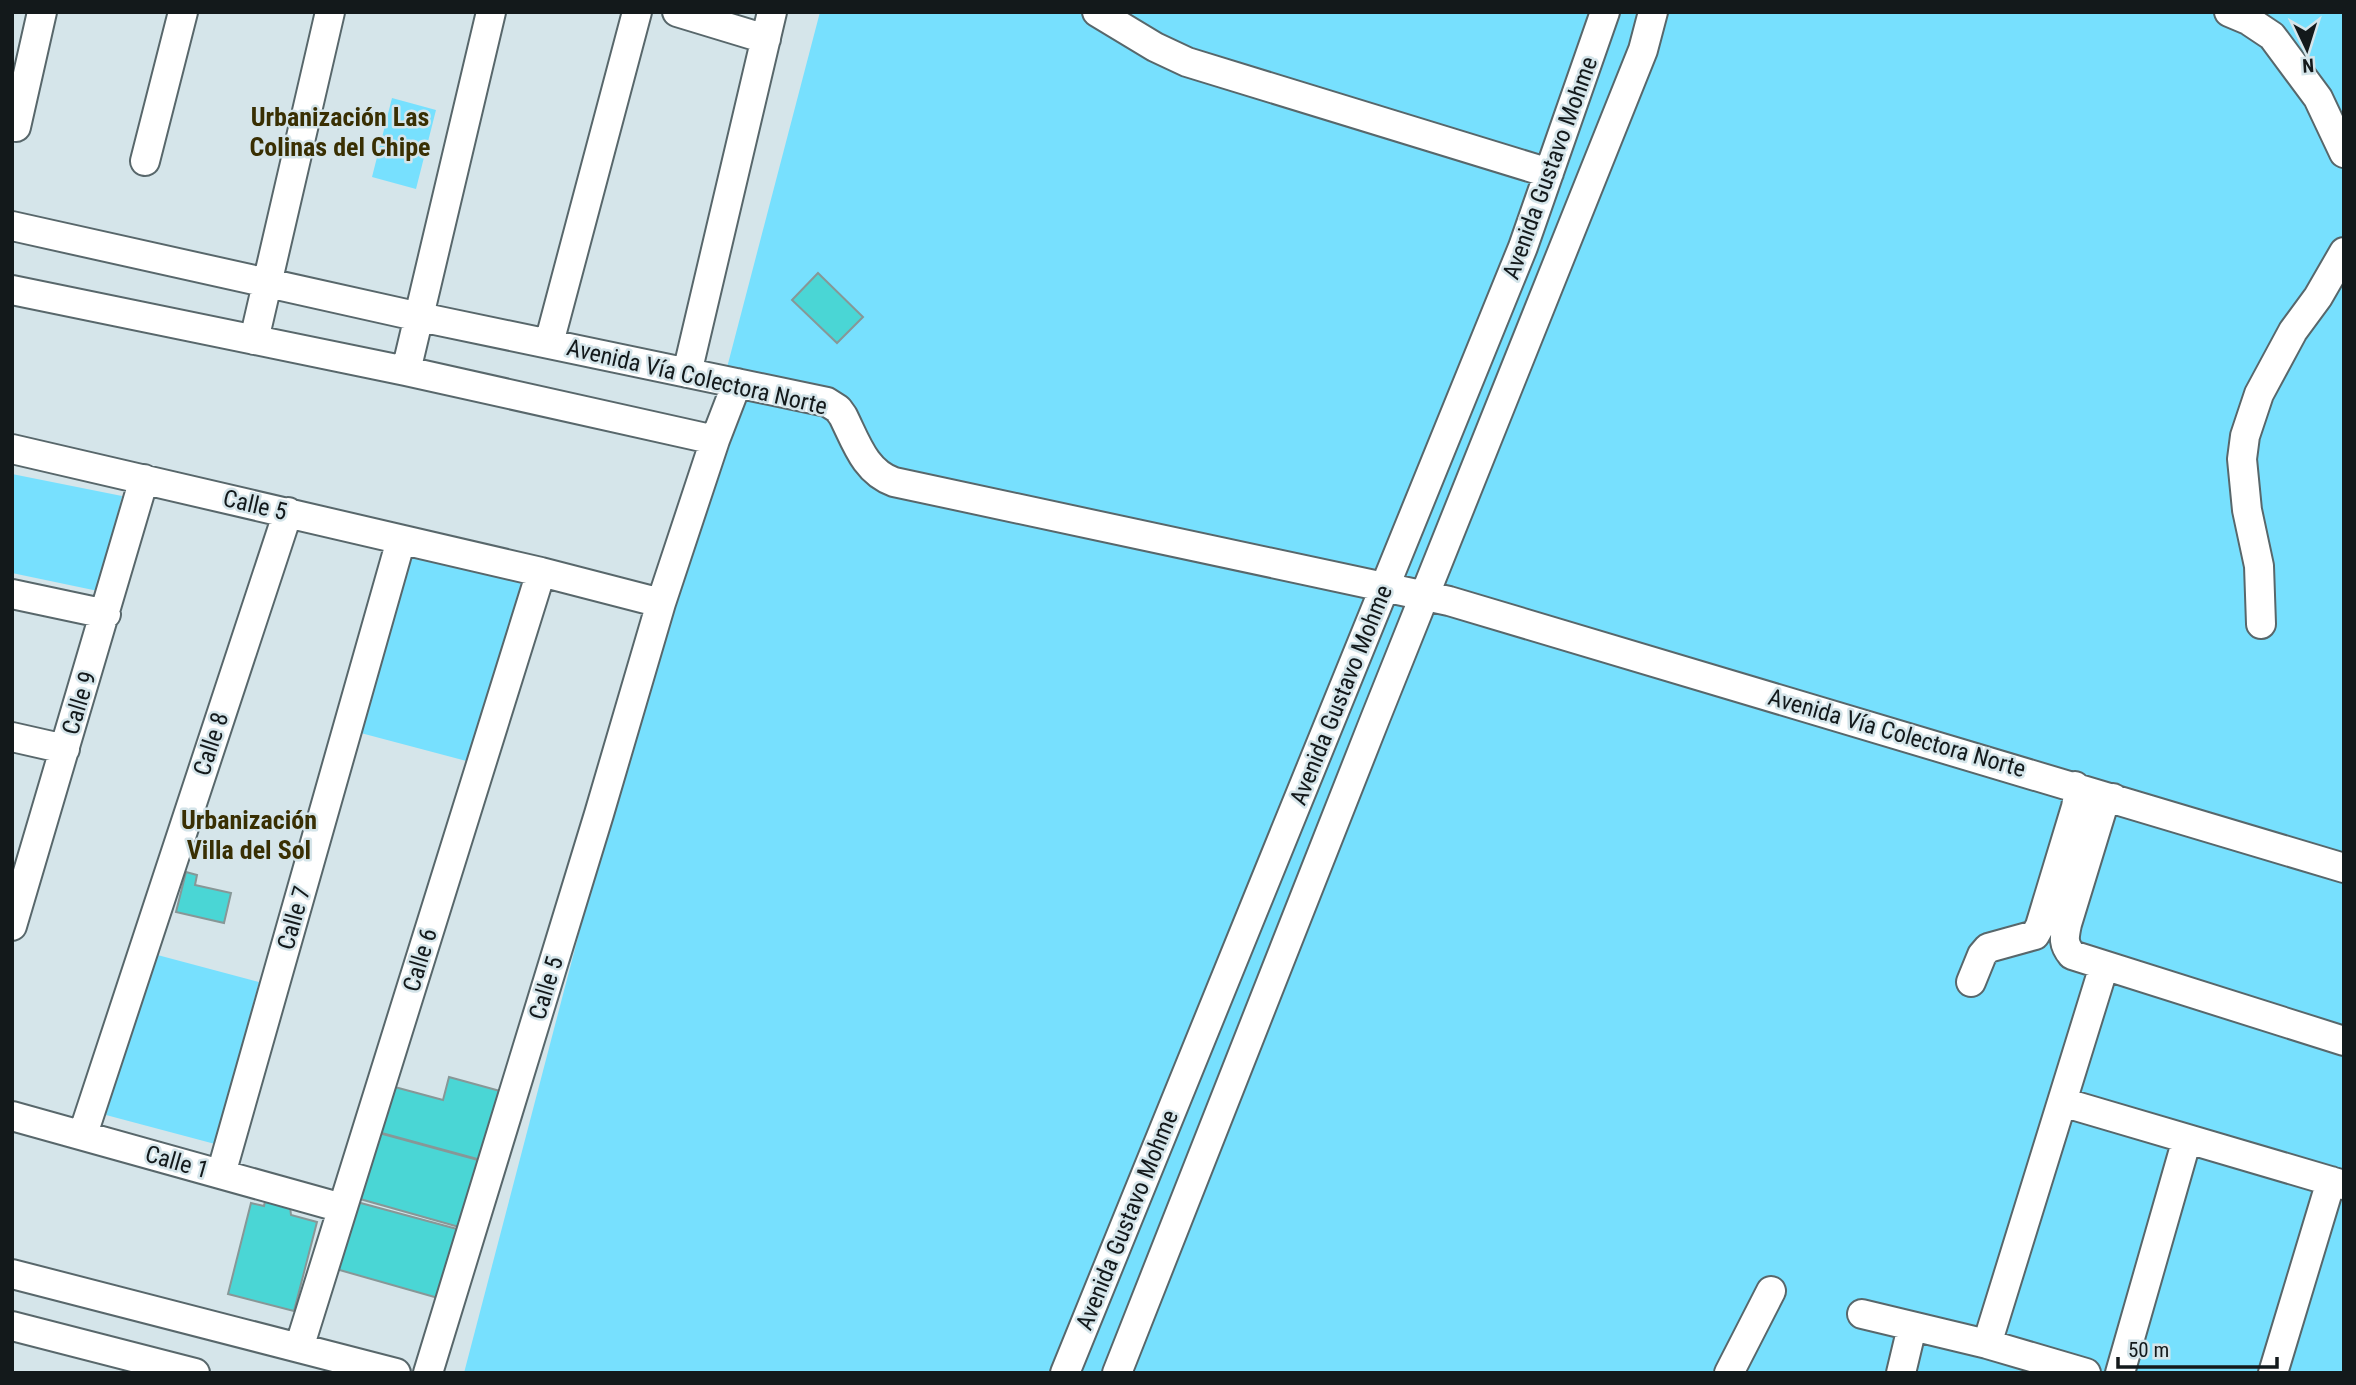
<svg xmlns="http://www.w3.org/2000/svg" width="2356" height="1385" viewBox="0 0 2356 1385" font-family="'Roboto Condensed',sans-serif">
<rect width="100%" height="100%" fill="#d5e5ea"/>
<path fill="#77e0fe" d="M 820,12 L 2344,12 L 2344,1373 L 464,1373 Z
M 392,98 L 436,110 L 416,189 L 372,177 Z
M 12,474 L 122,496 L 98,591 L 12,573 Z
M 405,549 L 523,580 L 474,763 L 357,732 Z
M 150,953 L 259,982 L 215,1144 L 106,1115 Z"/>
<path fill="#4ad6d5" stroke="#879797" stroke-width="2" d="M 818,273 L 863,317 L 837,343 L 792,300 Z
M 186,872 L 197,875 L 195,885 L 231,893 L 224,923 L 176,912 Z
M 449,1077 L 500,1091 L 481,1160 L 378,1132 L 391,1086 L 443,1100 Z
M 379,1133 L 478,1160 L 459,1227 L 360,1199 Z
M 267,1193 L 289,1198 L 291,1215 L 317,1222 L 294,1311 L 228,1294 L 251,1203 L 264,1206 Z
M 357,1202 L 457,1229 L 438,1298 L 336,1269 Z"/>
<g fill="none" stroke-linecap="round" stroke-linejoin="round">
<defs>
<path id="minor" d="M 677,12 L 766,39
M 1097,12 L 1155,47 L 1187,62 L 1549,173
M 2229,12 L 2248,20 L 2272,36 L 2318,98 L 2344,153
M 16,127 L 42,12
M 145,161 L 183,12
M 12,226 L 420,317 L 827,402 L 838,409 L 843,416 C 856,442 865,472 894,482 L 1449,601 L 2344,868
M 12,290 L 406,371 L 715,440
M 254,340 L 330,12
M 549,343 L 637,12
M 406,371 L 491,12
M 687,373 L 772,12
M 12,449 L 541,572 L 661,603
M 12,594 L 106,614
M 2261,624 L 2259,566 L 2247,510 L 2242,459 L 2245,436 L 2259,394 L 2293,331 L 2318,297 L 2344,252
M 12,737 L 65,749
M 2113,798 L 2107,799 L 2104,803 L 2067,924 C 2064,938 2063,944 2072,955 L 2344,1041
M 12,926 L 144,479
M 1971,982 L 1982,955 L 1988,948 L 2035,935 L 2040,926 L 2076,807 L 2078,795 L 2075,786
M 2062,1102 L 2344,1185
M 12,1116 L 342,1208
M 83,1134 L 288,512
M 221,1174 L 401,540
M 12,1274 L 396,1373
M 1862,1314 L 1987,1344 L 2086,1373
M 12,1326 L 195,1373
M 1987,1344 L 2104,966
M 299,1348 L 541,572
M 428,1373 L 599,814 L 661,603 L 715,440 L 737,383
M 1065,1373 L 1523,247 L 1605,12
M 1117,1373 L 1375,719 L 1643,50 L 1653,12
M 1729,1373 L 1771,1291
M 1901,1373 L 1912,1327
M 2120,1373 L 2187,1139
M 2273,1373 L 2331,1181"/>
</defs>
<use href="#minor" stroke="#58676b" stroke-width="32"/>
<use href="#minor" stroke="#fff" stroke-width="28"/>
</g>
<g text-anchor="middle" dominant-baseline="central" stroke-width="5" stroke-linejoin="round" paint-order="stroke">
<g font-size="24" fill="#13191b" stroke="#d5e5ea">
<text transform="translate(1550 168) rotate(-70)">Avenida Gustavo Mohme</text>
<text transform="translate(697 377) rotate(13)">Avenida Vía Colectora Norte</text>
<text transform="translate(255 505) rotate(13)">Calle 5</text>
<text transform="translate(1341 695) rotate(-68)">Avenida Gustavo Mohme</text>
<text transform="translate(79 703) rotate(-73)">Calle 9</text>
<text transform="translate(1897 733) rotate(16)">Avenida Vía Colectora Norte</text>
<text transform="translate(211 744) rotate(-72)">Calle 8</text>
<text transform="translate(294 918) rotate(-74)">Calle 7</text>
<text transform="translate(420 960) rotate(-73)">Calle 6</text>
<text transform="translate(546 988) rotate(-73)">Calle 5</text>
<text transform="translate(177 1162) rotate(16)">Calle 1</text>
<text transform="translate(1127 1220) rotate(-68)">Avenida Gustavo Mohme</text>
</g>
<g font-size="26" font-weight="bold" fill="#392f03" stroke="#d5e5ea">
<text x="340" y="117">Urbanización Las<tspan x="340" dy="30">Colinas del Chipe</tspan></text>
<text x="249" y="820">Urbanización<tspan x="249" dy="30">Villa del Sol</tspan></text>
</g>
</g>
<rect width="2356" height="1385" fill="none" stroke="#13191b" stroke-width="28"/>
<g transform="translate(2307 49) rotate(176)" stroke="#d5e5ea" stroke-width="5" paint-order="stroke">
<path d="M0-5L12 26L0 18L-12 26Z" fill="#13191b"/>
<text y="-10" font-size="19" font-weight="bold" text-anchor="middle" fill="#13191b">N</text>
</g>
<path d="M2118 1357v10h159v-10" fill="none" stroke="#13191b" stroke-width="3.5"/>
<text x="2128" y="1357" font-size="21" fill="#13191b" stroke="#d5e5ea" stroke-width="5" paint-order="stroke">50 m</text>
</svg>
